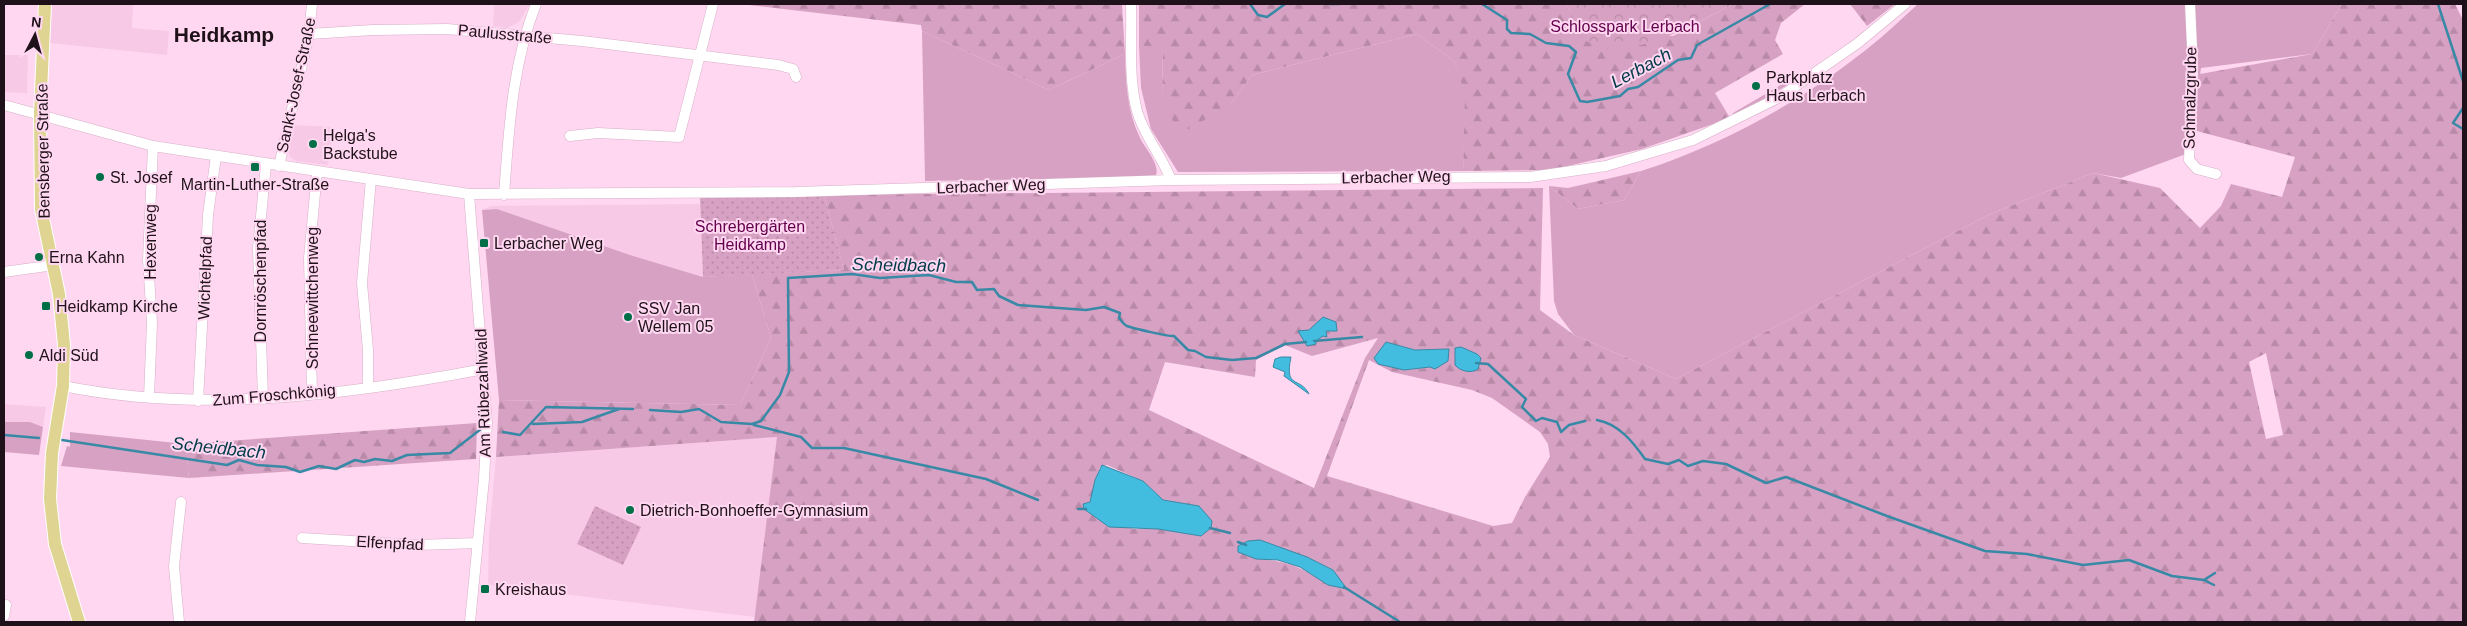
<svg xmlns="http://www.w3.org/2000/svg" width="2467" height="626" viewBox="0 0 2467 626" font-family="Arial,sans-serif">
<defs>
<pattern id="forest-firs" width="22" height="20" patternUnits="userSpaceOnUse" patternTransform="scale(1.25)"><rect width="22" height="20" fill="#d7a1c3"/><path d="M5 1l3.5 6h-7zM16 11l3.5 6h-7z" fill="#b88aa7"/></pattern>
<pattern id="park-crowns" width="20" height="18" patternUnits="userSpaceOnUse" patternTransform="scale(1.25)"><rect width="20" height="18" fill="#d7a1c3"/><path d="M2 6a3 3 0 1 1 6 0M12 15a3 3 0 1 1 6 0" fill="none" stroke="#b88aa7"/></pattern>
<pattern id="garden-dots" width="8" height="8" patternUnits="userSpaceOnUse" patternTransform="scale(1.25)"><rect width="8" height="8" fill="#d7a1c3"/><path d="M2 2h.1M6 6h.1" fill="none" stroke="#b88aa7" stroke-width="1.8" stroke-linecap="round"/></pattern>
</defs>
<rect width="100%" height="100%" fill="#ffd7f0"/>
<path fill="#f8c9e6" d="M 52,4 L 133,4 L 132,28 L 169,31 L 167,55 L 50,43 Z
M 494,4 L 530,4 L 519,22 L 507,28 L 493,26 Z
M 4,55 L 28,55 L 27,93 L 4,92 Z
M 292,125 L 334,127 L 328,165 L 296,161 L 290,157 L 288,151 Z
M 700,204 L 703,277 L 630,255 L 497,209 L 482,210 L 491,206 Z
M 4,404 L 46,407 L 43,427 L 30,422 L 4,422 Z
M 778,437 L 755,617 L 488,585 L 489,535 L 496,457 Z"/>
<path fill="#d7a1c3" d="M 1918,4 L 2188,4 L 2190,70 L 2186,154 L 2121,178 L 2093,173 L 1988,215 L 1676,379 L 1574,335 L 1558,314 L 1554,301 L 1549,186 L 1578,209 L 1624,200 L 1641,171 C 1724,144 1799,103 1867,49 C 1885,35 1901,19 1918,4 Z
M 2193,4 L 2342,4 L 2312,54 L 2201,68 L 2193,130 Z
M 922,31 L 1049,90 L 1125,54 C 1126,83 1127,111 1140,138 C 1145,148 1160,164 1156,175 L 1154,177 L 925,181 Z
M 1417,34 L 1454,61 L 1466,94 L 1463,171 L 1178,172 L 1151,129 L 1141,88 L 1139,46 L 1163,47 L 1162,97 L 1230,105 L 1252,75 Z
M 1789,74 L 1793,77 L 1791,83 L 1733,117 L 1733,113 L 1791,79 Z
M 497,209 L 630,255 L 703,277 L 752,274 L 771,338 L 740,405 L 499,400 L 482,210 Z
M 4,422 L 30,422 L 43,427 L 39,455 L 4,452 Z
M 70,432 L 186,444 L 189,478 L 61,466 L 67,446 L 70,447 Z"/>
<path fill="url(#forest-firs)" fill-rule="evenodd" d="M 741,4 L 1122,4 L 1125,54 L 1049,90 L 922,31 L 921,25 Z
M 1139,4 L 1567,4 L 1577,30 L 1673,36 L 1733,4 L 1805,4 L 1781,23 L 1775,40 L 1783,54 L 1715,93 L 1730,118 L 1642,149 L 1550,170 L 1463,171 L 1465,94 L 1454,61 L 1417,34 L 1252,75 L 1230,105 L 1189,129 L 1176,128 L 1162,96 L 1163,48 L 1139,46 Z
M 1850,4 L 1895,4 L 1867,26 Z
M 2342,4 L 2455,4 L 2463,20 L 2463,622 L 754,622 L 777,437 L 496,457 L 499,400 L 740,405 L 771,338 L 752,274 L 844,270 L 824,195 L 1543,188 L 1540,310 L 1574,335 L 1676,379 L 1988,215 L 2093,173 L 2160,188 L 2200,228 L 2221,206 L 2231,184 L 2282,197 L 2295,157 L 2193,130 L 2200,74 L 2312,54 ZM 1378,338 L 1365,358 L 1314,488 L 1149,410 L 1165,362 L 1255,377 L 1256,360 L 1285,345 L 1312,356 ZM 1386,342 L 1416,350 L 1448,349 L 1448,361 L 1426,368 L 1404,370 ZM 2266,353 L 2283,435 L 2266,439 L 2249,362 ZM 1369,360 L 1392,372 L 1472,390 L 1492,398 L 1540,432 L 1548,444 L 1550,457 L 1525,497 L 1512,523 L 1493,526 L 1327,476 ZM 1107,465 L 1143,481 L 1163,500 L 1199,506 L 1201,536 L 1158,529 L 1133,529 L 1084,504 L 1090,502 L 1100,467 ZM 1260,540 L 1306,557 L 1333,570 L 1328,585 C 1301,567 1289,561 1256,559 Z
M 1641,171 L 1624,200 L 1578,209 L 1549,186 L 1568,188 Z
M 477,423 L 476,459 L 189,478 L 186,444 Z"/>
<path fill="url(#park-crowns)" d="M 1567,4 L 1733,4 C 1699,22 1628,64 1590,43 C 1576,35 1572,17 1567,4 Z"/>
<path fill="url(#garden-dots)" d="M 824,195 L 844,270 L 703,277 L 700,197 Z
M 595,506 L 641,527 L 623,565 L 577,544 Z"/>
<path fill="#42bde0" stroke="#3889a5" d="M 1323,317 L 1336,322 L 1337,331 L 1326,331 L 1327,337 L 1323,336 L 1316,341 L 1316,344 L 1307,346 L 1298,331 L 1309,330 Z
M 1386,342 L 1415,350 L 1449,349 L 1448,361 L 1435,369 L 1430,367 L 1404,370 L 1378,364 L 1374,358 Z
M 1461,347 L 1477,354 L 1481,358 L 1478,369 C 1471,374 1460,371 1455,365 L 1455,348 Z
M 1281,357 L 1291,357 C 1284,390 1300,376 1309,394 L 1284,376 L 1285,372 L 1273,367 L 1275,359 Z
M 1102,465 L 1143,481 L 1163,500 L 1199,506 L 1212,521 L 1211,528 L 1201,536 L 1158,529 L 1109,527 L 1084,509 L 1083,504 L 1090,502 L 1095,480 Z
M 1260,540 L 1307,557 L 1333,570 L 1347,589 L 1328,585 L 1300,567 L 1278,560 L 1256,559 L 1238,552 L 1238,546 L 1248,541 Z"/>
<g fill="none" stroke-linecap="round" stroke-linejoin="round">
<path stroke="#3889a5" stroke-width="2.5" d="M 1250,4 L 1258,15 L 1267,17 L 1285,4
M 1330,4 L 1339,4
M 1482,4 L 1507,20 L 1507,29 L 1511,33 L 1530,34 L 1546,43 L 1569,46 L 1576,52 L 1568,74 L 1580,101 L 1587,102 L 1620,96 L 1628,89 L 1638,87 L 1678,60 L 1691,58 L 1697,45 L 1770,4
M 2438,4 L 2463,81
M 2463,108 L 2453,123 L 2463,129
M 1314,341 L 1362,337
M 1476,363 L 1488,364 L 1526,399 L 1522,407 L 1536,421 L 1542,418 L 1557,422 L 1561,432 L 1569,425 L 1585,421
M 650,410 L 681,412 L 699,409 L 721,422 L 752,424 L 761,421 L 780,395 L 789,372 L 788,278 L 852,274 L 880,278 L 929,275 L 956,282 L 972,282 L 977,290 L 994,289 L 999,296 L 1018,305 L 1086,310 L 1104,307 L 1120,313 L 1119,318 C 1121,320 1124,325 1127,326 C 1132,328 1170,337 1174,336 L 1188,350 L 1195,351 L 1206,357 L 1232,360 L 1256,358 L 1285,344 L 1306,342
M 1597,420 C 1619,424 1633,442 1645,459 L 1668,464 L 1679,460 L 1688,466 L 1703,461 L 1726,464 L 1766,483 L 1786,477 L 1887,516 L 1985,551 L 2027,554 L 2083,565 L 2129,560 L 2172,576 L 2204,580 L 2214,585
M 533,424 L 582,422 L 619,409
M 754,425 L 801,437 L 812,448 L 844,448 L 986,479 L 1038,500
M 503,432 L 520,435 L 546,407 L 633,409
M 4,435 L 39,438
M 62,440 L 227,465 L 239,460 L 257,465 L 286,467 L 300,472 L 319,466 L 336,469 L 355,460 L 364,462 L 375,459 L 392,461 L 407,455 L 450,453 L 481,429
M 1078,509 L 1086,509
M 1210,528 L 1230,533
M 1238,542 L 1246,545
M 2204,580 L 2215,573
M 1344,587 L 1400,622"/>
<defs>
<path id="minor" d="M 1131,4 C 1132,38 1128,77 1137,111 C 1144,136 1162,156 1171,180
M 2190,4 L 2193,68 L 2189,160 L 2197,169 L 2216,174
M 309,34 L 373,30 L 447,29 L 582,41 L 778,65 L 793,69 L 796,77
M 4,105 L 153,146 L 469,194 L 796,192 L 1171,180 L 1530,177 L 1606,166 L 1693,140 L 1780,97 L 1858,43 L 1905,4
M 570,136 L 598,133 L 679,137 L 713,4
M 279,166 L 309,34 L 312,4
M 469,194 L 487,423 L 484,479 L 470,622
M 504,195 C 509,129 512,65 536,4
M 4,272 L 54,265
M 63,386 C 202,414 347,395 484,369
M 368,387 L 368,350 L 362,283 L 371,179
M 312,393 L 309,258 L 317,172
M 149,397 L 152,323 L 148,260 L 153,146
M 263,399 L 258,248 L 266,164
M 198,401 L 208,215 L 216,156
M 302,538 L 417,545 L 478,543
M 4,616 L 6,605
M 179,622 L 174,566 L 181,502"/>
<path id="major" d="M 45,4 L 40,114 L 41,209 L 59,294 L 64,345 L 63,386 L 52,453 L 50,499 L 55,544 L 79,622"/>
</defs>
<use href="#minor" stroke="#d6afc7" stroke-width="11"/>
<use href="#major" stroke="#fff" stroke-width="14"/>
<use href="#minor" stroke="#fff" stroke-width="10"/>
<use href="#major" stroke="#dfd491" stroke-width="12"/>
</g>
<g fill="#006f48" stroke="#ffd7f0" stroke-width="2">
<circle cx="1756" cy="86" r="5"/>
<circle cx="313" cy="144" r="5"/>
<rect x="250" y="162" width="10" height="10" rx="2.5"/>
<circle cx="100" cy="177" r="5"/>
<rect x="479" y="238" width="10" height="10" rx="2.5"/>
<circle cx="39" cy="257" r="5"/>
<rect x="41" y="301" width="10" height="10" rx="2.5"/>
<circle cx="628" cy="317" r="5"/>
<circle cx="29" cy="355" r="5"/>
<circle cx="630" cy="510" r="5"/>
<rect x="480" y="584" width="10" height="10" rx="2.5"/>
</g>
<g text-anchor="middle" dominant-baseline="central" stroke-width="4" stroke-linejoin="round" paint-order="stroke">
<g font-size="16" fill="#62004c" stroke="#ffd7f0">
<text x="1625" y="26">Schlosspark Lerbach</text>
<text x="750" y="226">Schrebergärten<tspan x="750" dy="18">Heidkamp</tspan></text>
</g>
<g font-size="16" fill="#1f111a" stroke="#ffd7f0">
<text transform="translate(505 34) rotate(5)">Paulusstraße</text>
<text transform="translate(296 85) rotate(-78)">Sankt-Josef-Straße</text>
<text transform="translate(2190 98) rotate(-89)">Schmalzgrube</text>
<text transform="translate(43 151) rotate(-91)">Bensberger Straße</text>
<text transform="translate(1396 177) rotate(-1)">Lerbacher Weg</text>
<text transform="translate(991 186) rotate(-2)">Lerbacher Weg</text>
<text transform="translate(150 242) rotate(-90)">Hexenweg</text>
<text transform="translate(205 278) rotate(-88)">Wichtelpfad</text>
<text transform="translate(260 281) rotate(-90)">Dornröschenpfad</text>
<text transform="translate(312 298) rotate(-90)">Schneewittchenweg</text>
<text transform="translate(483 393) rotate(-92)">Am Rübezahlwald</text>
<text transform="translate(274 395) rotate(-5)">Zum Froschkönig</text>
<text transform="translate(390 543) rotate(3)">Elfenpfad</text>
</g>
<g font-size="16" fill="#1f111a" stroke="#ffd7f0" text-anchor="start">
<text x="1766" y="77">Parkplatz<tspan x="1766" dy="18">Haus Lerbach</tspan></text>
<text x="323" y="135">Helga's<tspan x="323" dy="18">Backstube</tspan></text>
<text x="110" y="177">St. Josef</text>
<text x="255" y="184" text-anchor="middle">Martin-Luther-Straße</text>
<text x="494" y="243">Lerbacher Weg</text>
<text x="49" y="257">Erna Kahn</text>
<text x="56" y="306">Heidkamp Kirche</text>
<text x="638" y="308">SSV Jan<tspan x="638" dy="18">Wellem 05</tspan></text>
<text x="39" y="355">Aldi Süd</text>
<text x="640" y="510">Dietrich-Bonhoeffer-Gymnasium</text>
<text x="495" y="589">Kreishaus</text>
</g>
<g font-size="18" font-style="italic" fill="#013b49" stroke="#ffd7f0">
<text transform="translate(1641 68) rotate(-28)">Lerbach</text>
<text transform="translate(899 265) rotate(1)">Scheidbach</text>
<text transform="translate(219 448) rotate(6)">Scheidbach</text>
</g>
<g font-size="21" font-weight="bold" fill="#1f111a" stroke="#ffd7f0">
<text x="224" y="34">Heidkamp</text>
</g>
</g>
<rect width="2467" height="626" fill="none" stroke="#1f111a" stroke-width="10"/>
<g transform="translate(35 35) rotate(6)" stroke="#ffd7f0" stroke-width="4" paint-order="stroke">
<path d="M0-4L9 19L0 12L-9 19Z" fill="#1f111a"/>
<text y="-8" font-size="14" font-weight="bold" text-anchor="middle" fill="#1f111a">N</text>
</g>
</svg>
